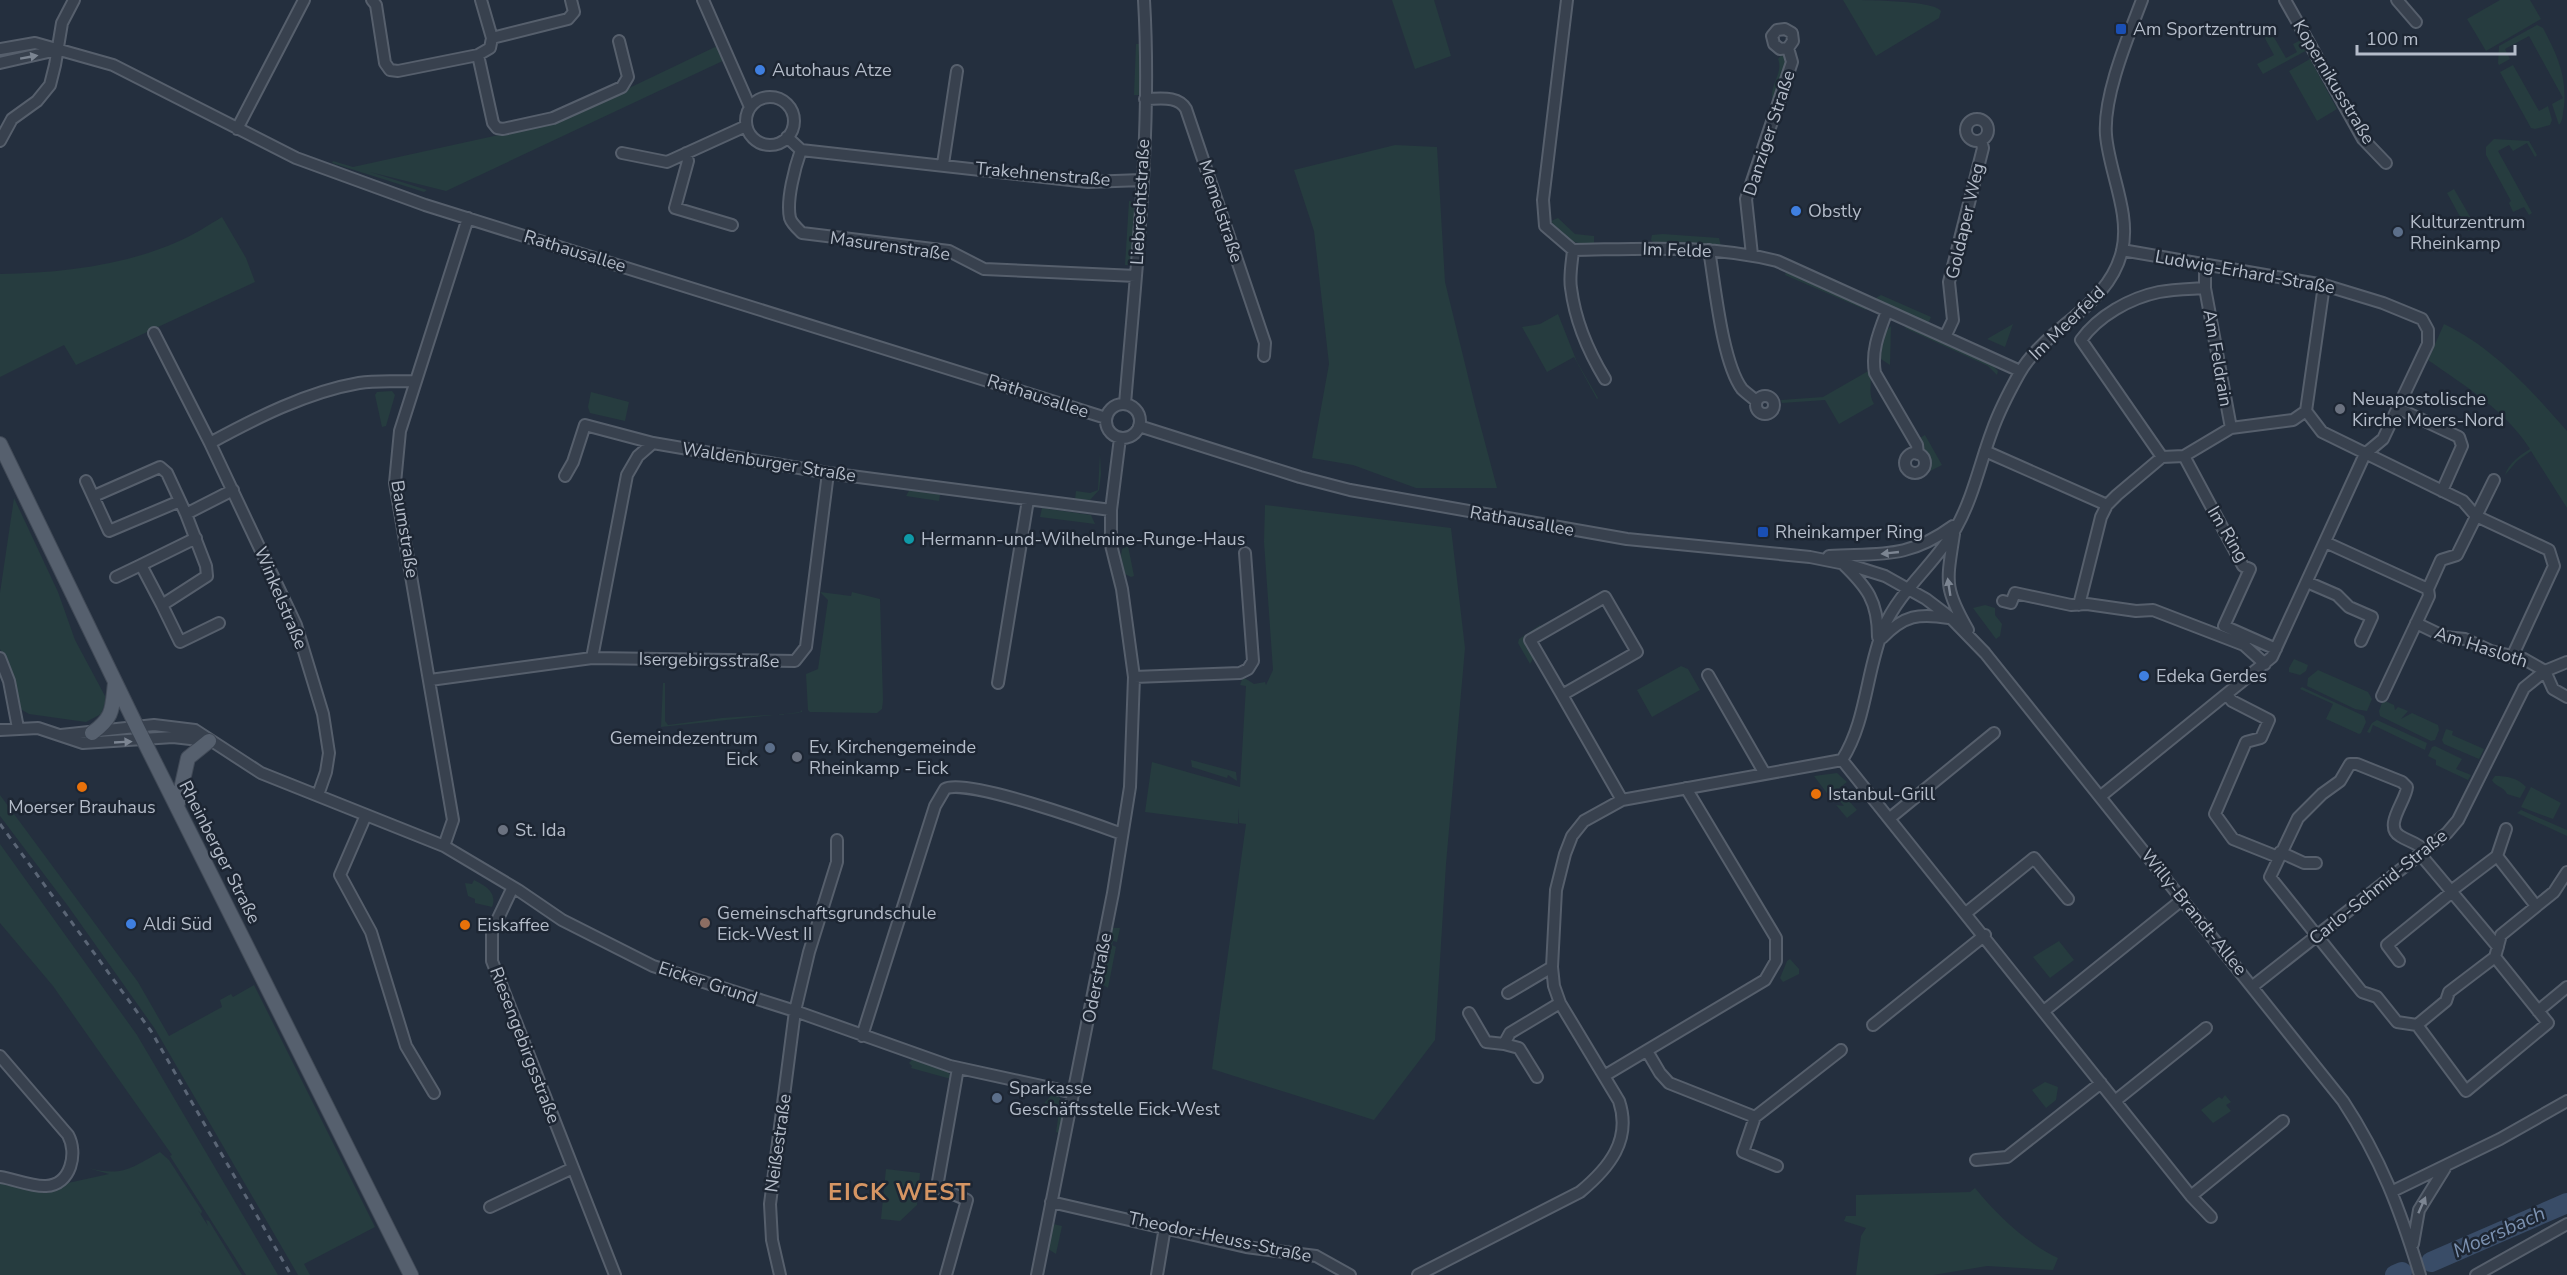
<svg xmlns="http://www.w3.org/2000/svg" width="2567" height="1275" viewBox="0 0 2567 1275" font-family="'Nunito Sans',sans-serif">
<rect width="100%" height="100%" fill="#242f3e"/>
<path fill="#263c3f" d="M 1392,0 L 1434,0 L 1451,56 L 1415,69 Z
M 1843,0 C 1862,0 1933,0 1941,11 L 1939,18 L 1876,56 Z
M 2500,0 L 2530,0 L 2541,19 L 2486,51 L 2467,19 Z
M 2537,25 L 2543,28 C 2557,55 2567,75 2564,107 C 2562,114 2564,119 2559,125 L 2552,104 L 2563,98 L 2529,36 L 2505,49 L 2510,59 L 2499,65 L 2498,63 L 2499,46 Z
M 2268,27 L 2286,58 L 2297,52 L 2293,44 L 2305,38 L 2311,48 L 2263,74 L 2257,64 L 2274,55 L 2261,31 Z
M 1136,44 L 1142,44 L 1140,95 L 1134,95 Z
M 715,47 L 725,49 L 729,58 L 446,191 L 370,172 L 427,190 L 424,192 L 332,163 L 333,161 L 353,167 L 558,122 Z
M 1782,54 L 1787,59 L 1787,66 L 1773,103 C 1768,85 1784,74 1778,59 Z
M 2310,59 L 2337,109 L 2317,121 L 2289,71 Z
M 2513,65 L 2539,111 L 2548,106 L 2552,120 L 2550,125 L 2535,129 L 2531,128 L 2500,72 Z
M 2494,139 L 2529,141 L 2537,155 L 2535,157 L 2527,143 L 2513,151 L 2509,145 L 2498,151 L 2532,213 L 2529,215 L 2524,207 L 2513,212 L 2509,203 L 2511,201 L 2486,155 L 2486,147 Z
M 1395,145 L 1437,147 L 1445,282 L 1475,405 L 1497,488 L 1416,488 L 1353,465 L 1312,458 L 1329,364 L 1314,231 L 1294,170 Z
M 2454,189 L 2476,227 L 2468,231 L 2447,193 Z
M 1129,201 L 1135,202 L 1131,265 L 1125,265 Z
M 222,217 L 246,258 L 255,282 L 76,365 L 64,345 L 0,377 L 0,274 C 59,273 123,266 177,242 C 192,236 207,226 222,217 Z
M 1558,218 L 1575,234 L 1594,236 L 1594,245 C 1575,245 1560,238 1551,221 Z
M 1663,234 L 1719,238 L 1721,246 L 1654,243 L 1651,240 L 1652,235 Z
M 1786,272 L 1867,308 L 1866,310 L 1785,275 Z
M 1881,295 L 1931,317 L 1928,324 L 1878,302 L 1876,298 Z
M 1558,314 L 1577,362 L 1598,398 L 1597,399 L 1574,357 L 1547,372 L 1522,327 L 1540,324 Z
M 2013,324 L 2005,347 L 1987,339 Z
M 2444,324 C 2493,347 2532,391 2567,431 L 2567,508 L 2531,451 L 2517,461 L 2505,475 C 2508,464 2520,455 2530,449 C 2505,410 2465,386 2428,360 Z
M 1891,326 L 1890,365 L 1881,359 C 1881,346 1881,334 1891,326 Z
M 1906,326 L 1990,363 L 1998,371 L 1997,375 L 1988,366 L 1905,328 Z
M 1870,370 C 1873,383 1867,392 1874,404 L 1839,424 L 1825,400 L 1782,403 L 1781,400 L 1823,397 Z
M 392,391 L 395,395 L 386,426 L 382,427 L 375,395 L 377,392 Z
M 591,392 L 629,402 L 625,421 L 590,413 L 588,407 Z
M 1925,435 L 1942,465 L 1928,472 L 1931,462 L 1918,439 Z
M 1100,454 L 1101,474 L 1099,490 L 1090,500 L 1075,499 L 1076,491 L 1090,493 L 1098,490 Z
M 910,489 L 938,492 L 940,495 L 939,501 L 906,496 Z
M 14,498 L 58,592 L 75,640 L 105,696 L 105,703 L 101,714 L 86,722 L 29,714 L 19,708 L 8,664 L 0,649 L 0,593 Z
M 1265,505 L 1451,528 L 1465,648 L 1446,864 L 1435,1040 L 1374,1120 L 1212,1069 L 1246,824 L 1239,823 L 1239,808 L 1238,824 L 1145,812 L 1152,762 L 1240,787 L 1246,686 L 1240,685 L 1243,677 L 1254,684 L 1265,682 L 1266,685 L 1273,670 L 1264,542 Z
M 1042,508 L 1091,515 L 1095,524 L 1040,517 Z
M 1128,546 L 1134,576 L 1131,577 L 1125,574 L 1121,556 L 1122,549 Z
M 820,592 L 851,596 L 852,592 L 880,599 L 883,700 L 882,709 L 877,713 L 810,712 L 808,710 L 806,674 L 818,669 L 828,600 Z
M 1985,605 L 1995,608 L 1995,615 L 2002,624 L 2000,636 L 1996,639 L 1973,608 Z
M 1540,625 L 1541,629 C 1534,643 1538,653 1530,664 L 1518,643 L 1519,639 Z
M 2294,659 L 2308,665 L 2306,671 L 2300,675 L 2289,672 L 2289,668 Z
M 1681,666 L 1688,669 L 1700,690 L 1652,717 L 1637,690 Z
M 2318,670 L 2368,692 L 2372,699 L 2367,711 L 2355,709 L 2307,686 L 2308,678 Z
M 663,683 L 665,683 L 665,721 L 668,725 L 722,718 L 799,713 L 802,710 L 802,712 L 661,727 Z
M 2302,687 L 2364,716 L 2366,722 L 2361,733 L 2359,734 L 2326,719 L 2333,704 L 2300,689 Z
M 2383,700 L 2394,705 L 2395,710 L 2398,707 L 2408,711 L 2401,719 L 2412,713 L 2438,725 L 2439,730 L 2435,740 L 2431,741 L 2380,716 L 2379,711 Z
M 2377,720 L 2427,743 L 2425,750 L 2373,725 L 2370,733 L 2367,732 L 2372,723 Z
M 2446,729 L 2453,731 L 2452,735 L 2484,749 L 2479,759 L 2444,744 L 2442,740 Z
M 2435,746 L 2462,759 L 2456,769 L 2471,775 L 2468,780 L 2436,765 L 2436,760 L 2428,756 L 2432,747 Z
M 1191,760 L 1236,772 L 1237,781 L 1228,775 L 1227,778 L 1192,767 Z
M 1837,773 L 1847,782 L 1829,796 L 1814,776 Z
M 2495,776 C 2507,776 2518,778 2526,787 L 2520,798 L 2507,794 C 2504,786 2495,787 2492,780 Z
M 2531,787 L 2561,803 L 2553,819 L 2521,807 Z
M 1842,793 L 1857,810 L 1847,818 L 1836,805 L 1844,806 L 1838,799 L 1834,802 L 1833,800 Z
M 0,795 L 138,982 L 169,1036 L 222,1007 L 220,1000 L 231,994 L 233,997 L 254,985 L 375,1227 L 304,1264 L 310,1275 L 298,1275 L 155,1029 L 68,906 L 0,816 Z
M 2521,810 L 2567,830 L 2567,836 L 2517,813 Z
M 0,844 L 137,1035 L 278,1275 L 246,1275 L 170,1156 L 172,1155 L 53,986 L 0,923 Z
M 474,880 C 484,885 498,892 492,907 L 475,903 L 475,899 L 468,896 L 465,883 L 472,884 Z
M 1113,928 L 1120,928 L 1117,942 L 1113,941 L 1112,945 L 1116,947 L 1108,988 L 1100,983 L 1110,931 Z
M 2059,941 L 2074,960 L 2050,978 L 2033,957 Z
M 1790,959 L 1799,969 L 1799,974 L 1783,982 L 1780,978 L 1787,961 Z
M 913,1059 C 925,1062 950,1064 951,1079 L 911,1068 L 912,1066 L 909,1063 Z
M 2045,1082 L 2058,1087 L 2056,1100 L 2046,1108 L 2032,1090 Z
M 1049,1091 C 1070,1099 1063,1116 1059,1133 L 1056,1132 L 1058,1119 L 1055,1110 L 1044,1103 L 1050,1097 Z
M 2225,1095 L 2231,1102 L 2226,1105 L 2231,1111 L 2213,1123 L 2201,1110 L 2219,1097 L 2222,1099 Z
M 160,1152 L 169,1160 L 202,1211 L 201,1214 L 198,1210 L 208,1226 L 206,1220 L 209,1221 L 242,1275 L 0,1275 L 0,1176 L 51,1186 L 76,1165 L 68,1183 L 109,1174 L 88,1168 C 123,1177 131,1168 160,1152 Z
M 886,1169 L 920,1173 L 917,1205 L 900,1221 L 881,1219 Z
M 1975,1188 C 1998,1216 2025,1242 2058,1258 L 2053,1270 L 1987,1266 L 1933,1275 L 1856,1275 L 1861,1236 L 1866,1228 L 1844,1221 L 1846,1216 L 1856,1216 L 1856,1195 L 1970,1192 Z
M 1053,1224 L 1062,1226 L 1056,1254 L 1048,1249 Z"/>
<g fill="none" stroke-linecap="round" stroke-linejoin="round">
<path stroke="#394c67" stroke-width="20" d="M 2431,1262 L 2567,1203
M 2395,1275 L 2402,1272"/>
<defs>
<path id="minor" d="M 372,0 L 376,5 L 385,63 L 390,70 L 398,71 L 478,55 L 490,48 L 492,38 L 481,0
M 703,0 L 750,107
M 1567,0 L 1543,200 L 1545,226 L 1573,250 C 1641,249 1709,244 1777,261 L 2020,371
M 2285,0 L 2363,139 L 2386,163
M 2397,0 L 2416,22
M 492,38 L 568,19 L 574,12 L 571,0
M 0,49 L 35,43 L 113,65 L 296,158 L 425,205 L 1106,418
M 478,55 L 493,123 L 497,128 L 503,129 L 553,118 L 622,87 L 628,77 L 619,41
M 0,63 L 57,50
M746 121a24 24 0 1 1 48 0a24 24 0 1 1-48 0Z
M 1145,99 C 1159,99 1178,95 1186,109 L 1265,343 L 1264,356
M1966 130a11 11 0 1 1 22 0a11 11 0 1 1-22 0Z
M 237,129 L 304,0
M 787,137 L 801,150 L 1088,182 L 1142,180
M 0,141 L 12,119 L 37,101 L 50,85 L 55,65 L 62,23 L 74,0
M 801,150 C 795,167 786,200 790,218 C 792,224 798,229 802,233 L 949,251 L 984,269 L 1136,276
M 622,153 L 667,162 L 746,126
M 686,153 L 688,161 L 675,208 L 732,225
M 943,164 L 957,71
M 1573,250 C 1572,262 1569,276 1571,288 C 1575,320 1588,351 1605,379
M 1709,250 C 1715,285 1722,362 1742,389 C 1746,393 1752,397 1756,401
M 1752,255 L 1746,199 L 1792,62 L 1788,48 L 1793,41 L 1792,33 L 1785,29 L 1777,30 L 1772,36 L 1774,44 L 1780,49 L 1788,48
M 2205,266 L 2205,288 L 2231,428
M 1887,311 C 1879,332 1871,351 1875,373 L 1917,445 L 1918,454
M 154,333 L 210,443
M 1945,337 L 1953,320 L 1949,282 L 1983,148 L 1981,140
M1756 405a9 9 0 1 1 18 0a9 9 0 1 1-18 0Z
M 1125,404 C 1136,270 1152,134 1144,0
M1106 421a17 17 0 1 1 34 0a17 17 0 1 1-34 0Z
M 2397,408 L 2459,437 L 2462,446 L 2442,491
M 2306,411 L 2324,285
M 1139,426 L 1300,477 L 1350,490 L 1627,539 L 1810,557 L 1850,565 L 1885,576 L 1926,599 L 1951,618 L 1985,653 L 2343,1101 C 2381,1159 2400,1209 2420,1275
M 1985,451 L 2107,505
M1905 463a10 10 0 1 1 20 0a10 10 0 1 1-20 0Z
M 2184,456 L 2243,566 L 2250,569 L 2224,626 L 2276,649
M 2162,457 L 2081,340 C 2098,316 2130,298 2159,292 C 2174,289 2190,289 2205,288
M 565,476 L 573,462 L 585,425 L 653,443
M 86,481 L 109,531 L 180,501 L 186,514 L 233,490
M 94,496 L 160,467 L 167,473 L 180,501
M 186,514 L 206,566 L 207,576 L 162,605 L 180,642 L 219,623
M 1954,534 C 1947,581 1943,587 1968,630
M 2325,542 L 2428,589
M 1829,556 C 1881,553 1908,559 1953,526
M 1842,563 C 1867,587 1878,601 1878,637
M 141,565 L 196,538
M 116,577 L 141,565 L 162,605
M 2307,582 L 2337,595 L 2349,607 L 2372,617 L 2361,641
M 2003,601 L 2011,603 L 2015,593 L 2071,605 L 2087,604 L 2136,611 L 2153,610 L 2244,645 L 2265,664
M 2079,605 L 2101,517 L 2107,505 L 2117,495 L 2162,457 L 2184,456 L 2231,428 L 2293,420 L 2306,411 L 2322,432 L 2463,501 L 2476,516 L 2549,550 L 2554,566 L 2512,657
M 2416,623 L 2445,637 L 2465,639 L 2491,651 L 2524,659 L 2545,671 L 2553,689 L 2567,697
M 1882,638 C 1904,615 1919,613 1949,618
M 0,658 L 9,681 L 18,728
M 592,658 L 627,475 L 638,456 L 653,443 L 828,473 L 1111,510
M 1708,675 L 1765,774
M 1134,677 L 1240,673 L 1248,669 L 1253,661 L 1245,553
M 430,680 L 592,658 L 795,661 L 806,647 L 828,473
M 998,683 L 1028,500
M 1562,695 L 1530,640 L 1605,597 L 1637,652 L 1562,695 L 1622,800
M 2227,695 L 2232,701 L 2269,720 L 2261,738 L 2246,742 L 2215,814 L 2233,839 L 2278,857
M 2382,696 L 2429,596 L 2428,589 L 2441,560 L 2457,555 L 2494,480
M 0,730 L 38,728 L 83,743 L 173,737 L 208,741
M 61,735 L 154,725 L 195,730 L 261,773 L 444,846 L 518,890 L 562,920 L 653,966 L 795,1011 L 950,1066 L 1074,1093
M 1842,760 L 2191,1196 L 2211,1217
M 318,795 L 326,772 L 329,753 L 323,714 L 296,625 L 210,443 C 256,418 307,392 359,383 C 377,380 396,382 414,381
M 2101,796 L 2272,657 L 2365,454 L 2383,439 L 2428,344 L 2428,330 L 2422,319 L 2383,303 L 2324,285 L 2122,250
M 366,815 L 340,875 L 371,932 L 406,1046 L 434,1093
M 1890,818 L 1994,733
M 2506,829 L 2497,856 L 2536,906
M 444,846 L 453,820 L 395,483 L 400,431 L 468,218
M 2425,851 C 2417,842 2409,842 2400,836 C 2383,826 2406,801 2407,787 L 2402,782 L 2357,764 L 2350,764 L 2340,781 L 2322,794 L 2298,818 L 2270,877 L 2362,992 L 2377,997 L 2397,1022 L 2417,1025 L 2466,1091 L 2548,1023 L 2495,957
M 2280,852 L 2304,863 L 2316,863
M 2420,854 L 2498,947
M 513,887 L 492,931 L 492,961 L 615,1275
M 2451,891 L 2497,856
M 1966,913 L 2034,858 L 2068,899
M 2399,961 L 2387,945 L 2452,892
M 2253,986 L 2447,833 L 2458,820 L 2524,688 L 2545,671 L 2567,662
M 1508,993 L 1552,967
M 2044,1011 L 2183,899
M 2538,1011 L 2567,987
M 1469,1013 L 1486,1042 L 1504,1044 L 1510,1033 L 1560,1003
M 1873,1025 L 1985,935
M 2417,1025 L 2446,1001 L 2449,992 L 2495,957 L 2501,935 L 2554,892 L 2567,872
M 862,1036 L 935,806 L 945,789 C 965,777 1095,824 1122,834
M 1504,1044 L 1519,1048 L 1537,1077
M 1647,1051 L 1660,1073 L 1669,1083 L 1755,1117 L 1841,1050
M 0,1056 L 68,1135 C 78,1153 71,1185 46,1186 C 32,1187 14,1179 0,1177
M 1604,1076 L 1765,980 L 1776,961 L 1776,938 L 1686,788
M 2115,1101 L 2206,1028
M 1755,1117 L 1743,1152 L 1777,1166
M 1976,1160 L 2007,1157 L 2101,1083
M 2393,1191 L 2500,1139 L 2567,1101
M 2191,1196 L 2283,1121
M 1051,1202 L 1246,1247 L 1316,1256 L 1350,1275
M 490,1207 L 573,1168
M 2413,1244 L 2419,1210 L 2445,1168
M 780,1275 L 772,1240 L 770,1204 L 795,1011 L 809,952 L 837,862 L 837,840
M 946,1275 L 967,1200 L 937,1187 L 958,1068
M 1037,1275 L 1113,893 L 1130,787 L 1134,677 L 1122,589 L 1111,545 L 1111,510 L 1120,438
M 1157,1275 L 1165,1227
M 1418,1275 L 1580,1192 C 1609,1168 1632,1140 1619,1101 L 1560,1003 L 1554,986 L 1552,967 L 1556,890 L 1565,854 L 1572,836 L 1584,821 L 1622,800 L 1842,760 C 1867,721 1866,670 1884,627 C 1900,590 1936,563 1956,528 C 1973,498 1980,463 1992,431 C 1999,411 2009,392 2019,374 C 2046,326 2108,308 2122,251 C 2131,213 2109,172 2106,135 C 2103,96 2128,37 2142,0
M 2476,1275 L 2567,1224"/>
<path id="major" d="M 0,444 L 137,727 L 411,1275
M 92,733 C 114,717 112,709 115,683
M 177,807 L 188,758 L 209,741"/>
</defs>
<use href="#minor" stroke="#565f6c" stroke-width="14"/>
<use href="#major" stroke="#414a57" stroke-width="16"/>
<use href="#minor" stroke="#38414e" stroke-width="10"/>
<use href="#major" stroke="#56606e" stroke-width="14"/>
<path stroke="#5a6575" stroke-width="3" stroke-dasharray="6 6" stroke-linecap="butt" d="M 0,824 L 151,1031 L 291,1275"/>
</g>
<defs><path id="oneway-solid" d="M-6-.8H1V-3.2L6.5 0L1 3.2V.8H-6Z" transform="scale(1.5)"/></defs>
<g fill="#7c8592">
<use href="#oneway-solid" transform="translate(29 57) rotate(-10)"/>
<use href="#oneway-solid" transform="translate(1890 553) rotate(174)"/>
<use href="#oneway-solid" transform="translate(1949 587) rotate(-99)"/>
<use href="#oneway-solid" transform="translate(123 742) rotate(-3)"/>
<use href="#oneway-solid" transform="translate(2422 1205) rotate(-66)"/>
</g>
<g fill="#1a4fb4" stroke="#1d2633" stroke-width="2">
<rect x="2115" y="23" width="12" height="12" rx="3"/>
<rect x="1757" y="526" width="12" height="12" rx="3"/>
</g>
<g fill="#3f7fe0" stroke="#1d2633" stroke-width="2">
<circle cx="760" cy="70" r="6"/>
<circle cx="1796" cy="211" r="6"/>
<circle cx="2144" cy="676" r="6"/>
<circle cx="131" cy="924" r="6"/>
</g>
<g fill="#5c6f8a" stroke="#1d2633" stroke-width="2">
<circle cx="2398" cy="232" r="6"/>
<circle cx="770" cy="748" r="6"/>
<circle cx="997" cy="1098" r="6"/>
</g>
<g fill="#6b7280" stroke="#1d2633" stroke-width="2">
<circle cx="2340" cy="409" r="6"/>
<circle cx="797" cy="757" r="6"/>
<circle cx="503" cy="830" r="6"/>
</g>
<circle fill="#0f9aa8" stroke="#1d2633" stroke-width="2" cx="909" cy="539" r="6"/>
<g fill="#e8710a" stroke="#1d2633" stroke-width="2">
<circle cx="82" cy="787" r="6"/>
<circle cx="1816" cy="794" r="6"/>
<circle cx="465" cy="925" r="6"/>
</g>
<circle fill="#8d6e63" stroke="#1d2633" stroke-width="2" cx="705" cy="923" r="6"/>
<g text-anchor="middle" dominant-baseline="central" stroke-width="5" stroke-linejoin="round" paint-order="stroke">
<g font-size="18" fill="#b4bcc9" stroke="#1d2633" text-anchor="start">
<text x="2133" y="29">Am Sportzentrum</text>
<text x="772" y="70">Autohaus Atze</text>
<text x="1808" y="211">Obstly</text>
<text x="2410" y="222">Kulturzentrum<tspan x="2410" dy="21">Rheinkamp</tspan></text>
<text x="2352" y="399">Neuapostolische<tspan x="2352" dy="21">Kirche Moers-Nord</tspan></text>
<text x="1775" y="532">Rheinkamper Ring</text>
<text x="921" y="539">Hermann-und-Wilhelmine-Runge-Haus</text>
<text x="2156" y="676">Edeka Gerdes</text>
<text x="758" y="738" text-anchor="end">Gemeindezentrum<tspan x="758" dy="21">Eick</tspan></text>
<text x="809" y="747">Ev. Kirchengemeinde<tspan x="809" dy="21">Rheinkamp - Eick</tspan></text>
<text x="1828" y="794">Istanbul-Grill</text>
<text x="82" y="807" text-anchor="middle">Moerser Brauhaus</text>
<text x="515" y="830">St. Ida</text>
<text x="717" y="913">Gemeinschaftsgrundschule<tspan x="717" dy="21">Eick-West II</tspan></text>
<text x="143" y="924">Aldi Süd</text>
<text x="477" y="925">Eiskaffee</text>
<text x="1009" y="1088">Sparkasse<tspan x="1009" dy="21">Geschäftsstelle Eick-West</tspan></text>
</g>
<g font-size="18" fill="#b4bcc9" stroke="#1d2633">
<text transform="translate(2334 82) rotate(59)">Kopernikusstraße</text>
<text transform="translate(1769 133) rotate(-72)">Danziger Straße</text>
<text transform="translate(1043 174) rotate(5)">Trakehnenstraße</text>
<text transform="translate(1140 202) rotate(-87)">Liebrechtstraße</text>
<text transform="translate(1221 211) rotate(72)">Memelstraße</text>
<text transform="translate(1965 221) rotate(-77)">Goldaper Weg</text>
<text transform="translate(890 246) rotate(8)">Masurenstraße</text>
<text transform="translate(1677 250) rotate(2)">Im Felde</text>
<text transform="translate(575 251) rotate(17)">Rathausallee</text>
<text transform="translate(2245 272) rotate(10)">Ludwig-Erhard-Straße</text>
<text transform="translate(2067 323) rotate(-44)">Im Meerfeld</text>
<text transform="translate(2218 358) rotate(80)">Am Feldrain</text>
<text transform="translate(1038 396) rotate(18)">Rathausallee</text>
<text transform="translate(769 462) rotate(9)">Waldenburger Straße</text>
<text transform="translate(1522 521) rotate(10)">Rathausallee</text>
<text transform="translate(405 529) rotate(81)">Baumstraße</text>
<text transform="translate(2228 534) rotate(59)">Im Ring</text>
<text transform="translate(281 598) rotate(67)">Winkelstraße</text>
<text transform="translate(2481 647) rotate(18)">Am Hasloth</text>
<text transform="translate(709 660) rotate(1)">Isergebirgsstraße</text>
<text transform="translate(220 852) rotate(63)">Rheinberger Straße</text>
<text transform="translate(2378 887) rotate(-39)">Carlo-Schmid-Straße</text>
<text transform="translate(2194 912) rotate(51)">Willy-Brandt-Allee</text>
<text transform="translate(1097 978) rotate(-79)">Oderstraße</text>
<text transform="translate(708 983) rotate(18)">Eicker Grund</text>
<text transform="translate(525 1045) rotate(69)">Riesengebirgsstraße</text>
<text transform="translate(778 1143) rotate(-82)">Neißestraße</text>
<text transform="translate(1220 1237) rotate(12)">Theodor-Heuss-Straße</text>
</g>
<g font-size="20" font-style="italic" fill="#7c92b1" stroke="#1d2633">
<text transform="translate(2499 1232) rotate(-24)">Moersbach</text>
</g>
<g font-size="24" font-weight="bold" letter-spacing="1.5" fill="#d59563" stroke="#1d2633">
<text x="900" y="1192">EICK WEST</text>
</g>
</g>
<path d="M2357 45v9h158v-9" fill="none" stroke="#b4bcc9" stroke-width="3"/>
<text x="2366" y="45" font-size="18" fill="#b4bcc9" stroke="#1d2633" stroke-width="4.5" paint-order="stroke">100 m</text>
</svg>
